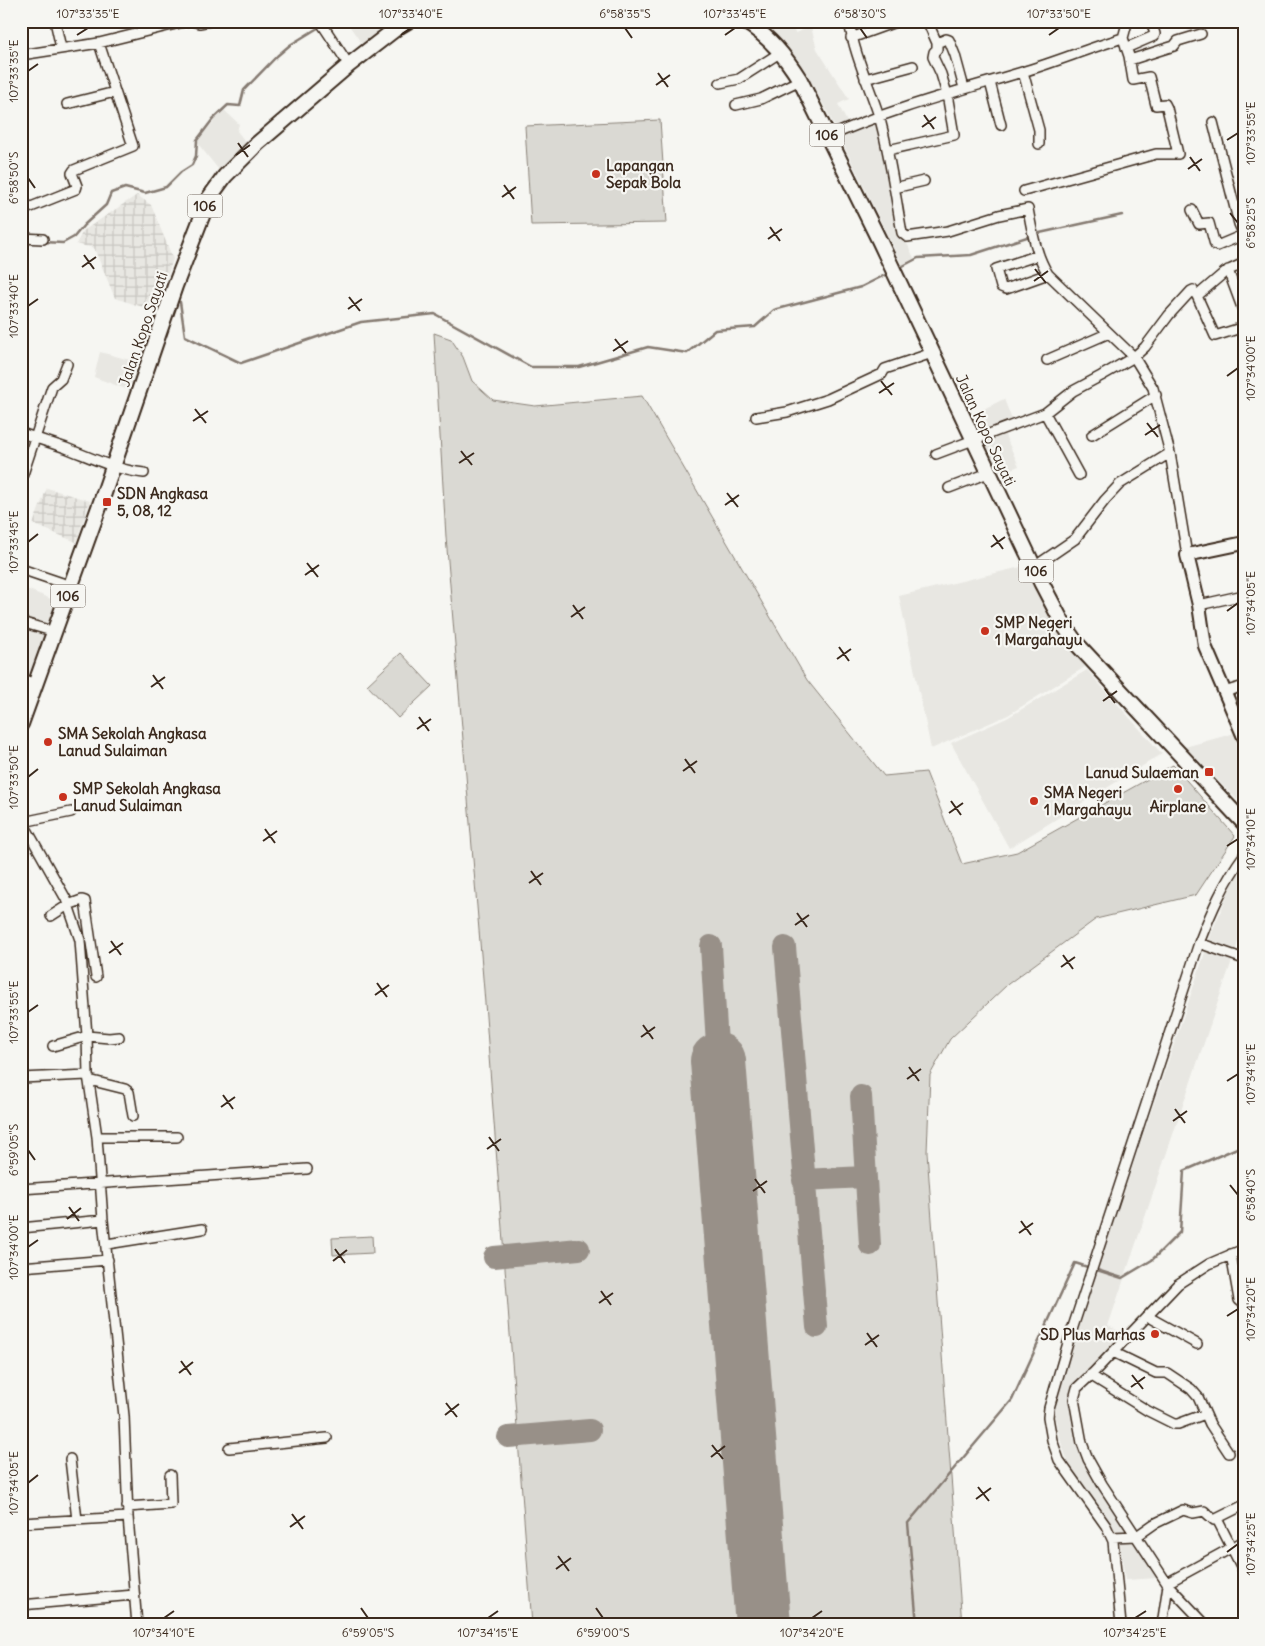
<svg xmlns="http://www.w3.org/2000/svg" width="1265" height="1646" viewBox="0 0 1265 1646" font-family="Delius,sans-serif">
<defs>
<pattern id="industrial-grid" width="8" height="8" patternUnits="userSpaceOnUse" patternTransform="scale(1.25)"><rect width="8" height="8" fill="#e8e7e2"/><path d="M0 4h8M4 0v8" fill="none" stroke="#c8c6c1"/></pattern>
</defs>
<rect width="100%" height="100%" fill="#f6f6f2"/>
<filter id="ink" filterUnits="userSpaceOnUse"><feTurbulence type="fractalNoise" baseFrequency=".02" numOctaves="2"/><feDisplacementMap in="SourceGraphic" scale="10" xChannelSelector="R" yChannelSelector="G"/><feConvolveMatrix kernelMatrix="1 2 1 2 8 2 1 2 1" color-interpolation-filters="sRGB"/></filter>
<g filter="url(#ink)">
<path fill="#e8e7e2" d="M 346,21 L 392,21 L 362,44 Z
M 756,21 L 790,21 L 795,33 L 811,27 L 817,49 L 849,99 L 838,104 L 850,128 L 879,119 L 898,224 L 914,258 L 902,265 L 827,111 L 804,69 L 786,44 Z
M 223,109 L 239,124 L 237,131 L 247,144 L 219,170 L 195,140 L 213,123 L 211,120 Z
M 100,352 L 141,363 L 131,391 L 94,377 Z
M 1004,399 L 1014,425 L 1003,431 L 1019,466 L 1000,473 L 971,415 Z
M 1025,566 L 1085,667 L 1008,715 L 931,749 L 899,596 Z
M 24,588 L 56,601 L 21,699 L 21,598 Z
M 1087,670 L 1162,754 L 1009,848 L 951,743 L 1007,718 Z
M 1235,733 L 1244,755 L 1244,807 L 1185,747 Z
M 1244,870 L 1244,925 L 1108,1326 L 1126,1334 L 1068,1397 L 1074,1429 L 1087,1463 L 1158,1578 L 1125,1580 L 1120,1545 L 1104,1515 L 1070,1467 L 1059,1437 L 1054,1409 L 1063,1371 L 1213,929 L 1235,877 Z"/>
<path fill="url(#industrial-grid)" d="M 137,195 L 151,205 L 173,259 L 155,311 L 115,298 L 94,248 L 76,244 L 83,231 Z
M 47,488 L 90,501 L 76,542 L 33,524 Z"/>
<path fill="#dad9d3" stroke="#8a8278" d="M 660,120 L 667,223 L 531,225 L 525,126 Z
M 434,333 L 451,339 L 463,357 L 472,381 L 493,400 L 535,406 L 642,396 L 807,680 L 884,776 L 926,772 L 962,864 L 1017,852 L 1173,765 L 1235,836 L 1196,895 L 1096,919 L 1008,984 L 950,1039 L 930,1075 L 927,1152 L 962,1625 L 532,1625 L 484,990 L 446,537 Z
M 401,653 L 432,686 L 398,718 L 367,685 Z
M 372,1236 L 373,1253 L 333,1255 L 332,1238 Z"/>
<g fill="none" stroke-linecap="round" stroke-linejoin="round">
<path stroke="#857a71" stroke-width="2.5" d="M 1035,234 L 1122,215
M 43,242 L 63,243 L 74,237 L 84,225 L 106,205 L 111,193 L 125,188 L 145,193 L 166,187 L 181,172 L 192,165 L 196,156 L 197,140 L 213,119 L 228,105 L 240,106 L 244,90 L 277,56 L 290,45 L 321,26
M 899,268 L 918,258 L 971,255 L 1030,236
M 180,302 L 185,336 L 241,363 L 361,322 L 435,314 L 531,367 L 579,367 L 648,347 L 687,353 L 715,330 L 755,327 L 774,310 L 861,287 L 889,273
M 917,1625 L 908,1523 L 1012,1400 L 1075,1263 L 1122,1278 L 1152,1260 L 1180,1232 L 1184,1171 L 1244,1145"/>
<path stroke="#989088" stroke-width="22" d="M 711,946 L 718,1061
M 785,947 L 817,1327
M 861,1096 L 870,1245
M 803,1180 L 865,1177
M 494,1257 L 579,1249
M 508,1437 L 590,1430"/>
<path stroke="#989088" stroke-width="56" d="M 718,1061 L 763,1625"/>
<defs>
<path id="street" d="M 55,21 L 61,48
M 193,21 L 199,23 L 210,21
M 320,21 L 349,65
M 849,21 C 854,54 869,85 879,116 C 890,154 895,194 902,233 L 907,237 L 948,231 L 999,215 L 1028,209 C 1032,231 1036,255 1048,274 L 1134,357 L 1153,388 L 1170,453 L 1187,555
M 851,38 L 898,21
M 1123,38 L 1126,27 L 1126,21
M 937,43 L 946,39 L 949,40 L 955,55 L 964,88
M 1126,48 L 1154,36 L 1155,34 L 1151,21
M 21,55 L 99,43 L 188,21
M 1130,60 L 1161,50 L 1174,46 L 1178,41 L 1201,34
M 1023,72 L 1039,130 L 1039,144
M 865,79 L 913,66
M 990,82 L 1001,125
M 720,83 L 739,79 L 781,52
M 67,104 L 115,92
M 736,105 L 761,99 L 800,80
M 1213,122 L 1239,224 L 1244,235
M 828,137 C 890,109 956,92 1022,72 C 1056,62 1089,48 1123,38 L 1129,56 L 1133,80 L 1149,77 L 1156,105 L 1165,104 L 1167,108 L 1178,154 L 1156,154 L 1024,191
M 888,150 L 954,135 L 947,94 L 941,74 L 933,57 L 934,52 L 937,49 L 937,43 L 929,25
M 894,188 L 924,181
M 1192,210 L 1199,224 L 1209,223 L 1215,245 L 1217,246 L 1243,235
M 21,211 L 76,189 L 77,186 L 72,173 L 74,170 L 133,146 L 99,43
M 21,238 L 43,239
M 1039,255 L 996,269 L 1001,287 L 1006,289 L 1048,274
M 1228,270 L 1244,313
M 1197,296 L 1225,272 L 1244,263
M 1047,360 L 1109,333
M 1045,413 L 1079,475
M 756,417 L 787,412 L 828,399 L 882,374 L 885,369 L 932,353
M 21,433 C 36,438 51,443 66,448 C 92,458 116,470 144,473
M 1092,435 L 1156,395
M 936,454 L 1045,413 L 1073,391 L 1101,376 L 1134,357 L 1145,347 L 1169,315 L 1191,291 L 1193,290 L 1197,296 L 1215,336 L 1244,327
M 21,480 L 52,387 L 61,379 L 67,364
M 949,488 L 988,473
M 1034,567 L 1075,539 L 1105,500 L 1120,484 L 1170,453
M 21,569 L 71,586
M 1240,596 L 1244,608
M 1199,605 L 1244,595
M 21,622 L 55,632
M 21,679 L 36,684
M 1224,692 L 1244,686
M 21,819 L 66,899 L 80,940 L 87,1036 L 88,1075 L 97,1137 L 103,1220 L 124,1416 L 128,1517 L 137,1625
M 23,822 L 71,812
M 51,916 L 68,905 L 82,900 L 85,901 L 96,977
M 1199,943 L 1244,959
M 53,1046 L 87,1036 L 109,1038 L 119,1037
M 21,1059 L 23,1078
M 21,1078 L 88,1075
M 89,1080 L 125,1089 L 129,1092 L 133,1116
M 97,1137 L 177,1137
M 21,1189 L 307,1169
M 21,1228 L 103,1220
M 107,1244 L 202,1229
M 1231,1254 L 1239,1300 L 1244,1304
M 21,1267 L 108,1260
M 1149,1315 L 1152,1319 L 1197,1344
M 1113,1352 L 1156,1373 L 1167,1373 L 1191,1389 L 1198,1397 L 1210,1424 L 1229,1453
M 1090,1375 L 1148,1411 L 1174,1424 L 1178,1424 L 1205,1414
M 229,1448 L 327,1438
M 70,1459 L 77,1520
M 127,1507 L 171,1504 L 170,1475
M 1217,1519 L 1244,1572
M 21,1523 L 128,1517
M 1112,1537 L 1137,1536 L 1154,1524 L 1183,1510 L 1193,1513 L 1204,1511 L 1214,1520 L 1244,1505
M 1167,1583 L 1244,1541
M 1169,1586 L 1206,1625
M 21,1605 L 134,1595
M 1121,1625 L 1113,1541 L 1106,1526 L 1059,1460 L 1052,1440 L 1048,1417 L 1049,1408 L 1070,1336 L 1199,943 C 1211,912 1224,882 1244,855
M 1162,1625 L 1168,1585 L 1102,1484 L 1088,1459 L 1082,1443 L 1074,1399 L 1077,1388 L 1093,1373 L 1178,1284 L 1209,1264 L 1244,1249"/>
<path id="secondary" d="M 1244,543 L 1187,555 L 1199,605 L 1205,646 L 1244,737"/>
<path id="primary" d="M 744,21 C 769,36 785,56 800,80 L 879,240 L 1041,582 L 1063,624 L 1076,643 L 1244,823
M 21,724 L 102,499 L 175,286 L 209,198 L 225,176 L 258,143 L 349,65 L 398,27 L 408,21"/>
</defs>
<use href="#street" stroke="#3b2a1e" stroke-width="12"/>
<use href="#secondary" stroke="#3b2a1e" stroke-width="16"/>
<use href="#primary" stroke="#3b2a1e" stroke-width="18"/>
<use href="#street" stroke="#f6f6f2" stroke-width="9"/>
<use href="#secondary" stroke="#f6f6f2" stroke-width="12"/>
<use href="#primary" stroke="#f6f6f2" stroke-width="14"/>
</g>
</g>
<path fill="none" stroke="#3b2a1e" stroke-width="2" d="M 625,28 L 632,38M 860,28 L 867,38M 77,35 L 88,28M 401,35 L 411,28M 725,35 L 735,28M 1049,35 L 1059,28M 28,71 L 38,64M 658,73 L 668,87M 656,85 L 670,75M 924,115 L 934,129M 922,127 L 936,117M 1227,140 L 1238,133M 238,143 L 248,157M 236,155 L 250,145M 1190,157 L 1200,171M 1188,169 L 1202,159M 28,178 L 35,188M 504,185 L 514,199M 502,197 L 516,187M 1230,213 L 1238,223M 770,227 L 780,241M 768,239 L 782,229M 84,255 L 94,269M 82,267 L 96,257M 1035,269 L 1046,283M 1034,281 L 1048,271M 349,297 L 360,311M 28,306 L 38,299M 348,309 L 362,299M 615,339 L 626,353M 613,351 L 628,341M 1227,376 L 1238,368M 881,381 L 892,395M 879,393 L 894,383M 195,409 L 206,423M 193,421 L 208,411M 1147,423 L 1158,437M 1145,435 L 1160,425M 461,451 L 472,465M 459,463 L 474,453M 727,493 L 738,507M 725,505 L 739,495M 993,535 L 1003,549M 28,542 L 38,534M 991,547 L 1005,537M 307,563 L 318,577M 305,575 L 319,565M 573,605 L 583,619M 1227,611 L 1238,603M 571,617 L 585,607M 839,647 L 849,661M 837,659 L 851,649M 153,675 L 163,689M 151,687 L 165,677M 1105,689 L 1115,703M 1103,701 L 1117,691M 419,717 L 429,731M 417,729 L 431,719M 685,759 L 695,773M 683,771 L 697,761M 28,777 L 38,769M 951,801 L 961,815M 949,813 L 963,803M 265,829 L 275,843M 263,841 L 277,831M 1227,846 L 1238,839M 531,871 L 541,885M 529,883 L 543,873M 797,913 L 807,927M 795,925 L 809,915M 111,941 L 121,955M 109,953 L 123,943M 1063,955 L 1073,969M 1061,967 L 1075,957M 377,983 L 387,997M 375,995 L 389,985M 28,1012 L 38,1005M 643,1025 L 653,1039M 641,1037 L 655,1027M 909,1067 L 919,1081M 907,1079 L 921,1069M 1227,1081 L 1238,1074M 223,1095 L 233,1109M 221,1107 L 235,1097M 1175,1109 L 1185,1123M 1173,1121 L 1187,1111M 489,1137 L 499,1151M 487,1149 L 501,1139M 28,1150 L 35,1160M 755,1179 L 765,1193M 1230,1185 L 1238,1195M 753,1191 L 767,1181M 69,1207 L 79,1221M 67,1219 L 81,1208M 1021,1221 L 1031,1235M 1019,1233 L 1033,1223M 28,1247 L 38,1240M 335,1249 L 345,1263M 333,1261 L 347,1250M 601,1291 L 611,1305M 599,1303 L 613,1293M 1227,1316 L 1238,1309M 867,1333 L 877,1347M 865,1345 L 879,1335M 181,1361 L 191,1375M 179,1373 L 193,1362M 1132,1375 L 1143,1389M 1131,1387 L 1145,1377M 446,1403 L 457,1417M 445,1415 L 459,1404M 712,1445 L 723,1459M 711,1457 L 725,1446M 28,1483 L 38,1475M 978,1487 L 989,1501M 976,1499 L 991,1488M 292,1514 L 303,1529M 290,1527 L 305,1516M 1227,1552 L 1238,1544M 558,1556 L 569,1571M 556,1569 L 571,1558M 361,1608 L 368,1618M 596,1608 L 603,1618M 164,1618 L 174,1611M 488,1618 L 498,1611M 812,1618 L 822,1611M 1135,1618 L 1146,1611"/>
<g fill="#c8321e" stroke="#f6f6f2" stroke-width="2">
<circle cx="596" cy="174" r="5"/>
<rect x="102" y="497" width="10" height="10" rx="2.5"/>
<circle cx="985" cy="631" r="5"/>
<circle cx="48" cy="742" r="5"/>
<rect x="1204" y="767" width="10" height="10" rx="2.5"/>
<circle cx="1178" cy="789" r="5"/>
<circle cx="63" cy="797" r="5"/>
<circle cx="1034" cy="801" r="5"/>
<circle cx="1155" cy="1334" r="5"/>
</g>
<g text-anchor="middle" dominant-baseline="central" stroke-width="4.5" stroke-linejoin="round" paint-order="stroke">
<g fill="#f6f6f2" stroke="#73675e" stroke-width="1">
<rect x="809.5" y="123.5" width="35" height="23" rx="4"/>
<rect x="187.5" y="194.5" width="35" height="23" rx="4"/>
<rect x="1018.5" y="559.5" width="35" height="23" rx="4"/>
<rect x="50.5" y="584.5" width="35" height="23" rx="4"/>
</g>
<g font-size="14" font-weight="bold" fill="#3b2a1e">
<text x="827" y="135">106</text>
<text x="205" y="206">106</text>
<text x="1036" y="571">106</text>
<text x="68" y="596">106</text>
</g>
<g font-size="15" font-weight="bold" fill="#3b2a1e" stroke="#f6f6f2" text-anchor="start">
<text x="606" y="165">Lapangan<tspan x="606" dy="17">Sepak Bola</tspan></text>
<text x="117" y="493">SDN Angkasa<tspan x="117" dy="17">5, 08, 12</tspan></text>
<text x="995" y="622">SMP Negeri<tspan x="995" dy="17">1 Margahayu</tspan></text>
<text x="58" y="733">SMA Sekolah Angkasa<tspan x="58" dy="17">Lanud Sulaiman</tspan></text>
<text x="1199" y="772" text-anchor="end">Lanud Sulaeman</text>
<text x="73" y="788">SMP Sekolah Angkasa<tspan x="73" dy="17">Lanud Sulaiman</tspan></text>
<text x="1044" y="792">SMA Negeri<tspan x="1044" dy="17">1 Margahayu</tspan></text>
<text x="1178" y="806" text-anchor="middle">Airplane</text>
<text x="1145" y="1334" text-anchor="end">SD Plus Marhas</text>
</g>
<g font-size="15" fill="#3b2a1e" stroke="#f6f6f2">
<text transform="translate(143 329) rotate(-71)">Jalan Kopo Sayati</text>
<text transform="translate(986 430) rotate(65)">Jalan Kopo Sayati</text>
</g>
</g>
<rect width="1265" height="1646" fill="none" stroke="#f6f6f2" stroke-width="55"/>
<rect x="28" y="28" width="1210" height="1590" fill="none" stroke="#3b2a1e" stroke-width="2"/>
<g font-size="12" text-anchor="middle" fill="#3b2a1e">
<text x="88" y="18">107°33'35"E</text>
<text x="411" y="18">107°33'40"E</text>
<text x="625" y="18">6°58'35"S</text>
<text x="735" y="18">107°33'45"E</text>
<text x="860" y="18">6°58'30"S</text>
<text x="1059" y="18">107°33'50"E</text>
<text transform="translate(14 71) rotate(-90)" y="4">107°33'35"E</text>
<text transform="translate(1251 133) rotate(-90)" y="4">107°33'55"E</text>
<text transform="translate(14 178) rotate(-90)" y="4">6°58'50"S</text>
<text transform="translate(1251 223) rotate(-90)" y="4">6°58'25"S</text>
<text transform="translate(14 306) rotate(-90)" y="4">107°33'40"E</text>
<text transform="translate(1251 368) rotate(-90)" y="4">107°34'00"E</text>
<text transform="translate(14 542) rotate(-90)" y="4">107°33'45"E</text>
<text transform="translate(1251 603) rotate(-90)" y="4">107°34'05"E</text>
<text transform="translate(14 777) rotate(-90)" y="4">107°33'50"E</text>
<text transform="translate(1251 839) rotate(-90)" y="4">107°34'10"E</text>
<text transform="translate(14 1012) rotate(-90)" y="4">107°33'55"E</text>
<text transform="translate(1251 1074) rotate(-90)" y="4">107°34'15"E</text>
<text transform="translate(14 1150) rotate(-90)" y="4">6°59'05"S</text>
<text transform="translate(1251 1195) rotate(-90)" y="4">6°58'40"S</text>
<text transform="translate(14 1247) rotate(-90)" y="4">107°34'00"E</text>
<text transform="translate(1251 1309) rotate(-90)" y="4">107°34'20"E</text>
<text transform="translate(14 1483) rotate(-90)" y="4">107°34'05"E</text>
<text transform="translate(1251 1544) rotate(-90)" y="4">107°34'25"E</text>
<text x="164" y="1637">107°34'10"E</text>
<text x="368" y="1637">6°59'05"S</text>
<text x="488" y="1637">107°34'15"E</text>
<text x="603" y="1637">6°59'00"S</text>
<text x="812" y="1637">107°34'20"E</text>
<text x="1135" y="1637">107°34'25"E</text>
</g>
</svg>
